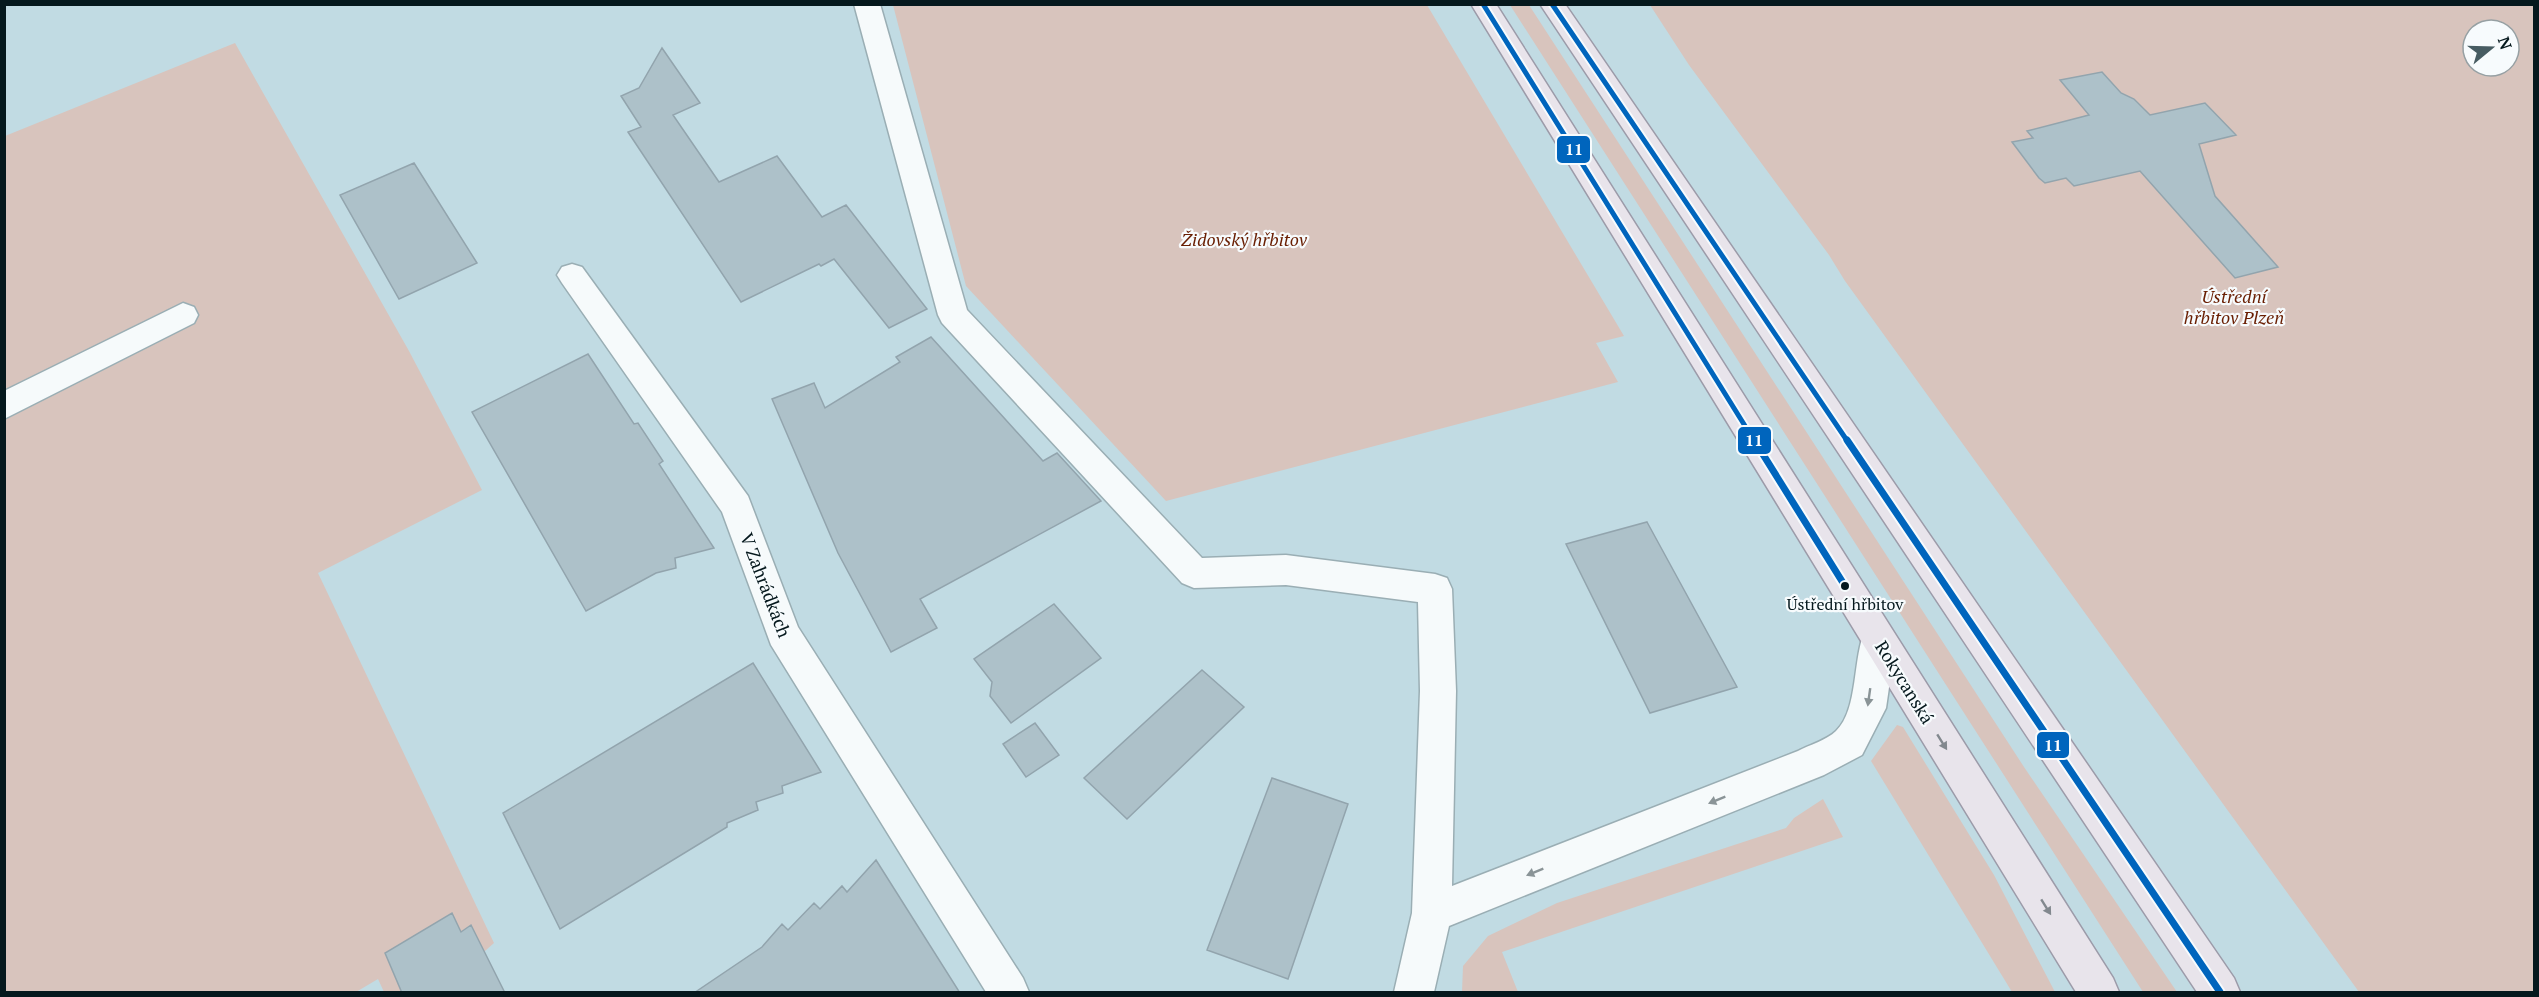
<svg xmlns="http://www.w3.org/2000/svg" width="2539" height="997" viewBox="0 0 2539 997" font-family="'PT Serif',serif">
<rect width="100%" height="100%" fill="#c1dbe3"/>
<path fill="#d8c4bd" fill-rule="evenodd" d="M 893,5 L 1427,5 L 1624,336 L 1596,343 L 1618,382 L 1166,501 L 966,286 Z
M 1510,5 L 1529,5 L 2024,767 L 2177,992 L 2143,992 Z
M 1650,5 L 2534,5 L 2534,992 L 2359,992 L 1845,281 L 1829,255 L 1689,65 ZM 2473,30 L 2509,30 L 2509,66 L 2473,66 Z
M 235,43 L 409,351 L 482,490 L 318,573 L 494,943 L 485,951 L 421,992 L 384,992 L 378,979 L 356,992 L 5,992 L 5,136 Z
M 1897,725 L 1903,727 L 1994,875 L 2055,992 L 2012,992 L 1871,761 Z
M 1823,799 L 1843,837 L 1502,952 L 1518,992 L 1462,992 L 1463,966 L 1488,936 L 1557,903 L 1786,828 L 1794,818 Z"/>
<path fill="#adc1c9" stroke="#92a4ad" stroke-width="1.5" d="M 662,48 L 700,103 L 673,115 L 719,182 L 777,156 L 822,217 L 846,205 L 927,309 L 889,328 L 834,259 L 821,266 L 819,264 L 741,302 L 628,132 L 641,127 L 621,96 L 639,88 Z
M 2102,72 L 2121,93 L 2134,99 L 2150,115 L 2205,103 L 2236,135 L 2199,144 L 2215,196 L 2278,267 L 2235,278 L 2140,171 L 2074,186 L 2066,178 L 2045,183 L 2039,178 L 2012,142 L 2033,138 L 2027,131 L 2089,115 L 2060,80 Z
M 414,163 L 477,263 L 399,299 L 340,195 Z
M 931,337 L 1043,461 L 1057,453 L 1101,501 L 920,599 L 937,628 L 891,652 L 838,553 L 772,399 L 814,383 L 825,408 L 900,362 L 896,357 Z
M 588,354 L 634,424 L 638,423 L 663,461 L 659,464 L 714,548 L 675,558 L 676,568 L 656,573 L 586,611 L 472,412 Z
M 1647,522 L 1737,687 L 1650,713 L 1566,544 Z
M 1054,604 L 1101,658 L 1011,723 L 990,696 L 992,682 L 974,659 Z
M 753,663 L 821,772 L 782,786 L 783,793 L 756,802 L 758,810 L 727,823 L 727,827 L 560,929 L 503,813 Z
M 1202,670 L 1244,707 L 1127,819 L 1084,778 Z
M 1035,723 L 1059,755 L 1026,777 L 1003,744 Z
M 1272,778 L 1348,804 L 1288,979 L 1207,950 Z
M 876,860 L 960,993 L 694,993 L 762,947 L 782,924 L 788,930 L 814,903 L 820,909 L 842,886 L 847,892 Z
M 452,913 L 461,932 L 471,925 L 505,993 L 402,993 L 385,953 Z"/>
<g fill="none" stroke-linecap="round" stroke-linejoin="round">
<defs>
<path id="minor" d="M 854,4 L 880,4 L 967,310 L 1202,558 L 1286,555 L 1435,574 L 1447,578 L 1452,589 L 1456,691 L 1452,886 L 1798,751 C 1809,745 1827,740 1836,731 C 1859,709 1852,657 1866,628 L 1878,623 L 1890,628 L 1896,639 L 1886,708 L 1862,755 L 1824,775 L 1449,926 L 1434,992 L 1394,992 L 1412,913 L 1420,691 L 1418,602 L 1286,585 L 1194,588 L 1182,583 L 942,323 L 938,315 Z
M 572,264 L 582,267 L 748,496 L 798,627 L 1023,978 L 1029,992 L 986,992 L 771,645 L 722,512 L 562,283 L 557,275 L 562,267 Z
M 183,303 L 194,307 L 198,315 L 194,323 L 4,419 L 4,391 Z"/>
<path id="major" d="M 1471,4 L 1496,4 L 2113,978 L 2119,992 L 2076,992 Z
M 1540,4 L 1565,4 L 2234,978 L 2240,992 L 2197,992 Z"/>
</defs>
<use href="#minor" stroke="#9aaeb4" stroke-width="3"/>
<use href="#major" stroke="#9c9ba9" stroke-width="3"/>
<use href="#minor" fill="#f6fafb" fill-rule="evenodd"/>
<use href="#major" fill="#e8e4eb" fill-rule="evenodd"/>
<defs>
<path id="bus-1-far1" d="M 1483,4 L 1755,442
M 1552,4 L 1848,442"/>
<path id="bus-1" d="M 1754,440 L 1845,586
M 1847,440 L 2220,992"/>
</defs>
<use href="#bus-1-far1" stroke="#f7fbfd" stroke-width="9"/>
<use href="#bus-1" stroke="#f7fbfd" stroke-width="11"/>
<use href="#bus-1-far1" stroke="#0065bd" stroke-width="5"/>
<use href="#bus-1" stroke="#0065bd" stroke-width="7"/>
</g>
<defs><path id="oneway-solid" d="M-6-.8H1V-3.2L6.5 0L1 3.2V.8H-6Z" transform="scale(1.5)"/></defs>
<g fill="#8a9497">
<use href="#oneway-solid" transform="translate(1869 697) rotate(98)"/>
<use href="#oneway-solid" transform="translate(1717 800) rotate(158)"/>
<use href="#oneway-solid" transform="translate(1535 872) rotate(158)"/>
</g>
<g fill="#82888e">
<use href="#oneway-solid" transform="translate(1942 742) rotate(58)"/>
<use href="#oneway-solid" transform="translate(2046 907) rotate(58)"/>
</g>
<circle fill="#05181d" stroke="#f7fbfd" stroke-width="2" cx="1845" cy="586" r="5"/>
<g text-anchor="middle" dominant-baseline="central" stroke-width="4.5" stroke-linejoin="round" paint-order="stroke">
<g font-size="16" fill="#05181d" stroke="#f7fbfd">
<text x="1845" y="604">Ústřední hřbitov</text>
</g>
<g font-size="18" font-style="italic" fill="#691e02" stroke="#f7fbfd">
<text x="1244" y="239">Židovský hřbitov</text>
<text x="2234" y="296">Ústřední<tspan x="2234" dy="21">hřbitov Plzeň</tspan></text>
</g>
<g font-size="18" fill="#05181d" stroke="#f7fbfd">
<text transform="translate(766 585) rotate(69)">V Zahrádkách</text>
<text transform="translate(1905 682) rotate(58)">Rokycanská</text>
</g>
</g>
<g stroke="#f7fbfd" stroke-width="2">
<rect x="1556" y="135" width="35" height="29" rx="6" fill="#0065bd"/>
<rect x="1737" y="426" width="35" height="29" rx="6" fill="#0065bd"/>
<rect x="2036" y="731" width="34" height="28" rx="6" fill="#0065bd"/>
</g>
<g font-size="16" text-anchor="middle" font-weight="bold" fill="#fff">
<text x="1574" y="155">11</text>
<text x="1754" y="446">11</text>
<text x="2053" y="751">11</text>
</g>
<rect width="2539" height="997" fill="none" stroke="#05181d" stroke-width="12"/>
<g transform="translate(2491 48) rotate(71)"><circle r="28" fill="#f7fbfd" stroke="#96a0a3" stroke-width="1.5"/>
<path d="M0-4.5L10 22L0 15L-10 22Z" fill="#475c62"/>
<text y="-9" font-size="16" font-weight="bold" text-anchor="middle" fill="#05181d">N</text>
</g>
</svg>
